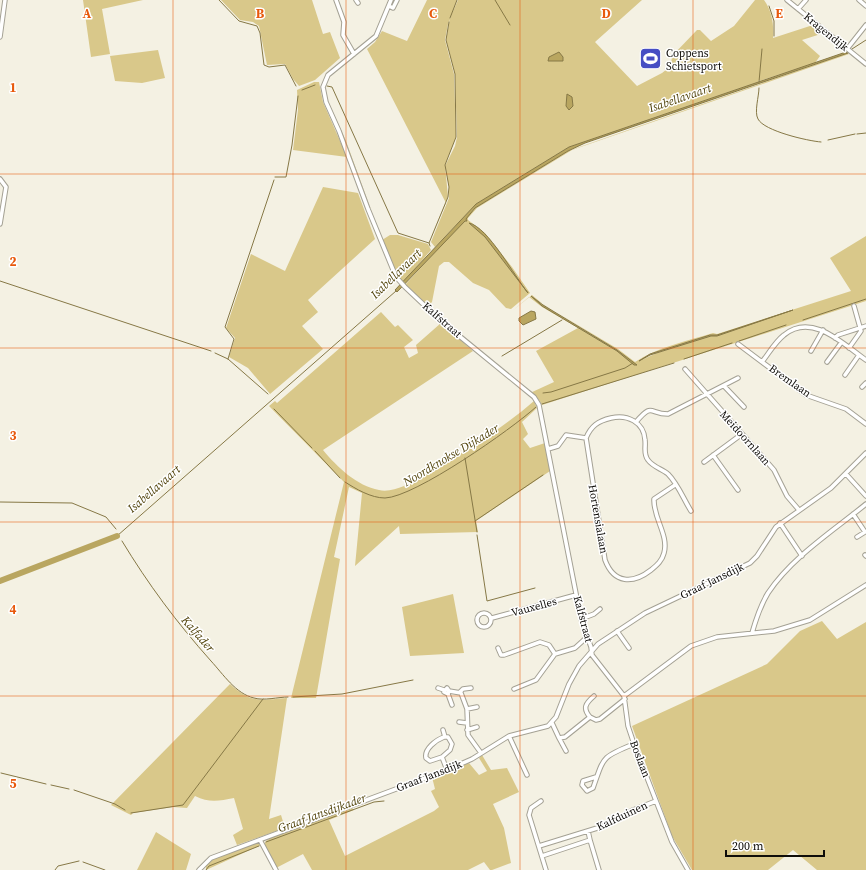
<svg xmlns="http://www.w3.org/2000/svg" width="866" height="870" viewBox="0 0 866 870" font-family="'Source Serif 4',serif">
<rect width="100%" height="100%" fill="#f4f1e3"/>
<path fill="#d9c88a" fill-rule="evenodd" d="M 83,0 L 143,0 L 102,9 L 110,54 L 91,57 Z
M 221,0 L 312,0 L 323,34 L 330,32 L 340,58 L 315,80 L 299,86 L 293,79 L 285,64 L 267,65 L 259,26 L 253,22 L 240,20 Z
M 427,0 L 457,0 L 448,24 L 445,40 L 454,74 L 456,137 L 445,165 L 448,197 L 430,239 L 446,203 L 367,49 L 375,42 L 382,31 L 407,41 Z
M 458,0 L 642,0 L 595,42 L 637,86 L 662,73 L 671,66 L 672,56 L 697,30 L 700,30 L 711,41 L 734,26 L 755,0 L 764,0 C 772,11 774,24 773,38 L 813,25 L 824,33 L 802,40 L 820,56 L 815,63 L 760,81 L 759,80 L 758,82 L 569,147 L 476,204 L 435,247 L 431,242 L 449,198 L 449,187 L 445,166 L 455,146 L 457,137 L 455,74 L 446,40 L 450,18 Z
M 158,50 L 165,78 L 142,83 L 115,81 L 110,56 Z
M 848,53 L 849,54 L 572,150 L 477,208 L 468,218 L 468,220 L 485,233 L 512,267 L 530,293 L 511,309 L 506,308 L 489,290 L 473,283 L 449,262 L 444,262 L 439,266 L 432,302 L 429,305 L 443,317 L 440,317 L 406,287 L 405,285 L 475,208 L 568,151 ZM 470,223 C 496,241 509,269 528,293 L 483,234 Z
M 314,82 L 319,82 L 323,102 L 347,157 L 293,150 L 298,110 L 297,90 Z
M 325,89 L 328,101 L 346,141 L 382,240 L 390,235 L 398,235 L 428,244 L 431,250 L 403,283 L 395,273 L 345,142 L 327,102 Z
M 323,187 L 358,193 L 375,239 L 308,300 L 318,312 L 302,326 L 323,349 L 270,394 L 248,368 L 229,357 L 235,338 L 226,328 L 251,254 L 285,271 Z
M 866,236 L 866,301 L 542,405 L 539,400 L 530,393 L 554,382 L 536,351 L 578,328 L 542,307 L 529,297 L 512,311 L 532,295 L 544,305 L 618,349 L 635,362 C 658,347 687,341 713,333 L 717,334 L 851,291 L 830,258 ZM 538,301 L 617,350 L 635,364 L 617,351 L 542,306 ZM 710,335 L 716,336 L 711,336 L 657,353 L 639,361 L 650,354 Z
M 381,312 L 395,327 L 398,325 L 413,340 L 404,347 L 409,358 L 418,353 L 416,345 L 441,323 L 473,351 L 323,450 C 337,467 357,486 379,490 C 387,492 396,489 404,486 C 449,461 495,435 534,401 L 537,408 L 522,422 L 528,434 L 523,439 L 530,448 L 545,443 L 550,471 L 476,521 L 478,532 L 400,534 L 399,526 L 355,566 L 362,493 L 349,487 L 334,557 L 340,559 L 316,698 L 291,698 L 344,482 L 269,406 L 275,401 L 277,403 Z
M 453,594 L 464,653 L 410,656 L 402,607 Z
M 822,621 L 837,639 L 866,622 L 866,870 L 817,870 L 793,850 L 768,870 L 692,870 L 672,836 L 632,726 L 767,664 L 800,631 Z
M 230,684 C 252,704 259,700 287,698 L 269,819 L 281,815 L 285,828 L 237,845 L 233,835 L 243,829 L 234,798 C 219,801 209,803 195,796 L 187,808 L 173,807 L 133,813 L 131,815 L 111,805 Z
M 482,755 L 491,770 L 507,768 L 519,792 L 493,804 L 504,828 L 511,863 L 492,870 L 490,870 L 484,862 L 468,870 L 312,870 L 303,854 L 276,868 L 264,845 L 266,841 L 272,837 L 352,808 L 354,810 L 329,820 L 345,856 L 434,811 L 439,807 L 431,791 L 435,789 L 432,777 L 469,763 L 479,775 L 487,771 L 479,758 Z
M 156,832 L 191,854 L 186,870 L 137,870 Z
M 256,843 L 261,845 L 206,870 L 206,865 L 212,859 Z"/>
<path fill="#b9a660" stroke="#867846" d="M 559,52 L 563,57 L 563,61 L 548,61 L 549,57 Z
M 846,52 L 848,53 L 585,143 L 568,151 L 475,208 L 466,219 L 467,221 L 465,221 L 397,292 L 395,290 L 476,204 L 569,147 Z
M 567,94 L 572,97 L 573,106 L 569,110 L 566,106 Z
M 469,223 C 488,227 515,277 528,293 L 485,237 Z
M 531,296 L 543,305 L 617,350 L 637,365 L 634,365 L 617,351 L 542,306 Z
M 793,310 L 717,336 L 711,336 L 650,355 L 639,361 L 650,354 L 710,335 L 717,335 Z
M 531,311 L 535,312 L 536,319 L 523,325 L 519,321 L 519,318 Z"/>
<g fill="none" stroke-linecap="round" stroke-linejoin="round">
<path stroke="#867846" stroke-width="1" d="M 219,0 L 239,21 L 257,26 L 260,33 L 264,65 L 269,67 L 285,65 L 296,86
M 495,0 L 510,25
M 769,6 L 774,21 L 774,36
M 450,18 L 457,0
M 852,49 L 866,40
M 759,82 L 762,49
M 327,86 L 332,87 L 398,233 L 429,243
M 759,88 C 759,96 754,112 758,119 C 764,131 808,141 821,142
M 302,90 L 315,85
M 857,134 L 866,133
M 828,140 L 855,134
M 275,177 L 286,177 L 292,145 L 298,96
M 430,246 L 429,243 L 448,197 L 449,187 L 445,165 L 456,137 L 455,74 L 446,40 L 449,22
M 0,281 L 211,351
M 803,320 L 866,299
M 739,341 L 786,325
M 215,353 L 228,359 L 268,394
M 502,356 L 562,320
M 228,359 L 234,339 L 225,327 L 274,180
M 684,359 L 732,343
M 543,393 L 551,392 L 625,368 L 633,363
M 542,404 L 674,363
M 274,409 L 312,448
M 315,451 L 340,478
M 465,458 L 477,532
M 345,482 C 356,489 371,498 385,498 C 415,497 512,429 536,407
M 0,502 L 72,503 L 106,517 L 116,529
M 475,521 L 543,475
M 477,535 L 487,601 L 535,588
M 117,536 L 396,291
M 122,541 C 148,584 177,623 211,661 C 223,674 236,694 254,698 C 264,701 278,697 288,697
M 293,697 L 342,694 L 413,680
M 1,773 L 46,784
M 51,785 L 69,789
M 74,790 L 115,804 L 125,810
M 131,813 L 183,805 L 263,699
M 266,842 L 374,802 L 384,801
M 83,862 L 105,870
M 55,870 L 58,866 L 79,861
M 206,870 L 209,866 L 259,846"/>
<path stroke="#b9a660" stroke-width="6" d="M 0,581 L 117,536"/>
<defs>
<path id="minor" d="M 336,0 L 344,22 L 343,35 L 354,54
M 356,0 L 358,3
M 391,0 L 376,36 L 328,75 L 323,87 L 326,102 L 339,131 L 368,209 L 396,277 L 405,287 L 441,321 L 534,397 L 539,405 L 581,619 L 591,647 L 592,655 L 624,696 L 628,726 L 634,744 L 672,842 L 688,870
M 787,0 L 866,64
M 859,0 L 866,6
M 389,6 L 393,8 L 397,0
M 798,9 L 806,0
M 0,37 L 5,0
M 847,49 L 866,25
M 0,179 L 6,187 L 0,224
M 835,338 L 838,335 L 866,326
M 738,344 L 806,395 L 846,409 L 866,424
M 849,348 L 861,331 L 854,306
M 811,351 L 823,330
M 762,362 C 769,353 775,342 784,335 C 812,312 843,344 866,360
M 827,362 L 841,343
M 685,369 L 774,470 L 787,496 L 799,510
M 845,375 L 859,355
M 724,386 L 744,407
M 862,387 L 866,383
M 636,422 C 653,402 649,414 668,414 L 738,378
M 586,438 L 605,560 C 614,584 633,584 651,570 C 657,565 662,561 664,553 C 669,535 653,518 654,499 L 675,485
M 548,449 L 558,446 L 566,435 L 586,438 C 591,426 598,421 611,418 C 627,414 644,422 645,440 C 646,447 643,454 648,460 C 653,467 662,469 668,474 C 678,484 684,500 691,511
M 713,455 L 738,490
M 704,462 L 742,434
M 846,474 L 866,496
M 853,514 L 865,532 L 857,537
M 780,523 L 802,556
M 865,555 L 866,556
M477 620a7 7 0 1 1 14 0a7 7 0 1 1-14 0Z
M 492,618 L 576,595
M 581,619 L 594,614 L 600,609
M 617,631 L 629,648
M 752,633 C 756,619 760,606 768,593 C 792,557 833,531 866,504
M 498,648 L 501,655 L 504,655 L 540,642 L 549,645 L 555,654
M 438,688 L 444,690
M 514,689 L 536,680 L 555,654 L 575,648 L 586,638
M 449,691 L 448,694 L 444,692 L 447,688 L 449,691 L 461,693 L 467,709 L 468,735 L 481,753
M 460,692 L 463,689 L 471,688
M 448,694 L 452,705
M 624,696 L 691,646 L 717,637 L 774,631 L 810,620 L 866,585
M 467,709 L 477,707
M 590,717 L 596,720 L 600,719 L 625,699
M 459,722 L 467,723
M 552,723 L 559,738 L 565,737 L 590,717 C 582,708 586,703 594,696
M 443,730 L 445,737
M 467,730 L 477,727
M 509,736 L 527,775
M 559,738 L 566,751
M 442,757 L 430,761 L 426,758 C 424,749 436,740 444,737 L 448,737 L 452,744 L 450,750 L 442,757 L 447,770
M 596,777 L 583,781 L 582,785 L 587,791 L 593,788 C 604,757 601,757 634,744
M 541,801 L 531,808 L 529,815 L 546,870
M 260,840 L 276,870
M 590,840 L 599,870
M 539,846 L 607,825 L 633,810 L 656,801
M 542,856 L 590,840 L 588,831
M 199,870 L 211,858 L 447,770 L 472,759 L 509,736 L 548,726 L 556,717 L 569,684 L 579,666 L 598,644 L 645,613 L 750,563 L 757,556 L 776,527 L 831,488 L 866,453"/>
</defs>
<use href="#minor" stroke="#a4a194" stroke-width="5.5"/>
<use href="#minor" stroke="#fff" stroke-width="3.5"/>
</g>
<path fill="none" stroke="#e8590c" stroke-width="1" stroke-opacity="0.55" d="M 173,0 L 173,870M 346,0 L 346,870M 520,0 L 520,870M 693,0 L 693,870M 0,174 L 866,174M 0,348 L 866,348M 0,522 L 866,522M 0,696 L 866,696"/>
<defs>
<symbol id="stadium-square" viewBox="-11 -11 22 22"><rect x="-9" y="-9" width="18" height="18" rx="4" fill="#464dc3" stroke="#fff"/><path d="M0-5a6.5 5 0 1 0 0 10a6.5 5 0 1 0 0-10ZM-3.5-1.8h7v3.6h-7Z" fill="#fff"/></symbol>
</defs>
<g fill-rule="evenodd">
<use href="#stadium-square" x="638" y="46" width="25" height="25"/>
</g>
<g text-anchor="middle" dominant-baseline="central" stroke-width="3" stroke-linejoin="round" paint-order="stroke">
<g font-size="11" fill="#0f0d09" stroke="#fff">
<text transform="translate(826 32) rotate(39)">Kragendijk</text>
<text transform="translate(442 320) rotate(41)">Kalfstraat</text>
<text transform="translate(790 381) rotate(35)">Bremlaan</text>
<text transform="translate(745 438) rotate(48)">Meidoornlaan</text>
<text transform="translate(598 519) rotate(80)">Hortensialaan</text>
<text transform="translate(712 581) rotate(-26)">Graaf Jansdijk</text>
<text transform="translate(534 607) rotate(-15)">Vauxelles</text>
<text transform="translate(583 619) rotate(75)">Kalfstraat</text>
<text transform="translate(640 759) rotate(69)">Boslaan</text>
<text transform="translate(429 776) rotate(-21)">Graaf Jansdijk</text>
<text transform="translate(622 816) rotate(-25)">Kalfduinen</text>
</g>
<g font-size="11" fill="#0f0d09" stroke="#fff" text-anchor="start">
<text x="666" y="53">Coppens<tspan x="666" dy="13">Schietsport</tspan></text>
</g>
<g font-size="12" font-style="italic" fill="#51430a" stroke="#fff">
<text transform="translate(680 98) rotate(-19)">Isabellavaart</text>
<text transform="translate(396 274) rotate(-44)">Isabellavaart</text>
<text transform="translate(451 455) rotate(-31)">Noordknokse Dijkader</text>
<text transform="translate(154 489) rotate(-41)">Isabellavaart</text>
<text transform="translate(198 634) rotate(49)">Kalfader</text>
<text transform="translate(322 813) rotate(-20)">Graaf Jansdijkader</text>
</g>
</g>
<g font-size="13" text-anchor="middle" font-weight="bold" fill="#e8590c" stroke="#fff" stroke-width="3" stroke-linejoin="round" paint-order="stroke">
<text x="87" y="18">A</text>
<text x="260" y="18">B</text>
<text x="433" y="18">C</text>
<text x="606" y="18">D</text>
<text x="779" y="18">E</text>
<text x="13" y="92">1</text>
<text x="13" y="266">2</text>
<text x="13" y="440">3</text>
<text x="13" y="614">4</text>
<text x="13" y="788">5</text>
</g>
<path d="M726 850v6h98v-6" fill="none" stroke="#0f0d09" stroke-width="2"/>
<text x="732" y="850" font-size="12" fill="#0f0d09" stroke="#ffffff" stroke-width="3" paint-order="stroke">200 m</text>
</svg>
